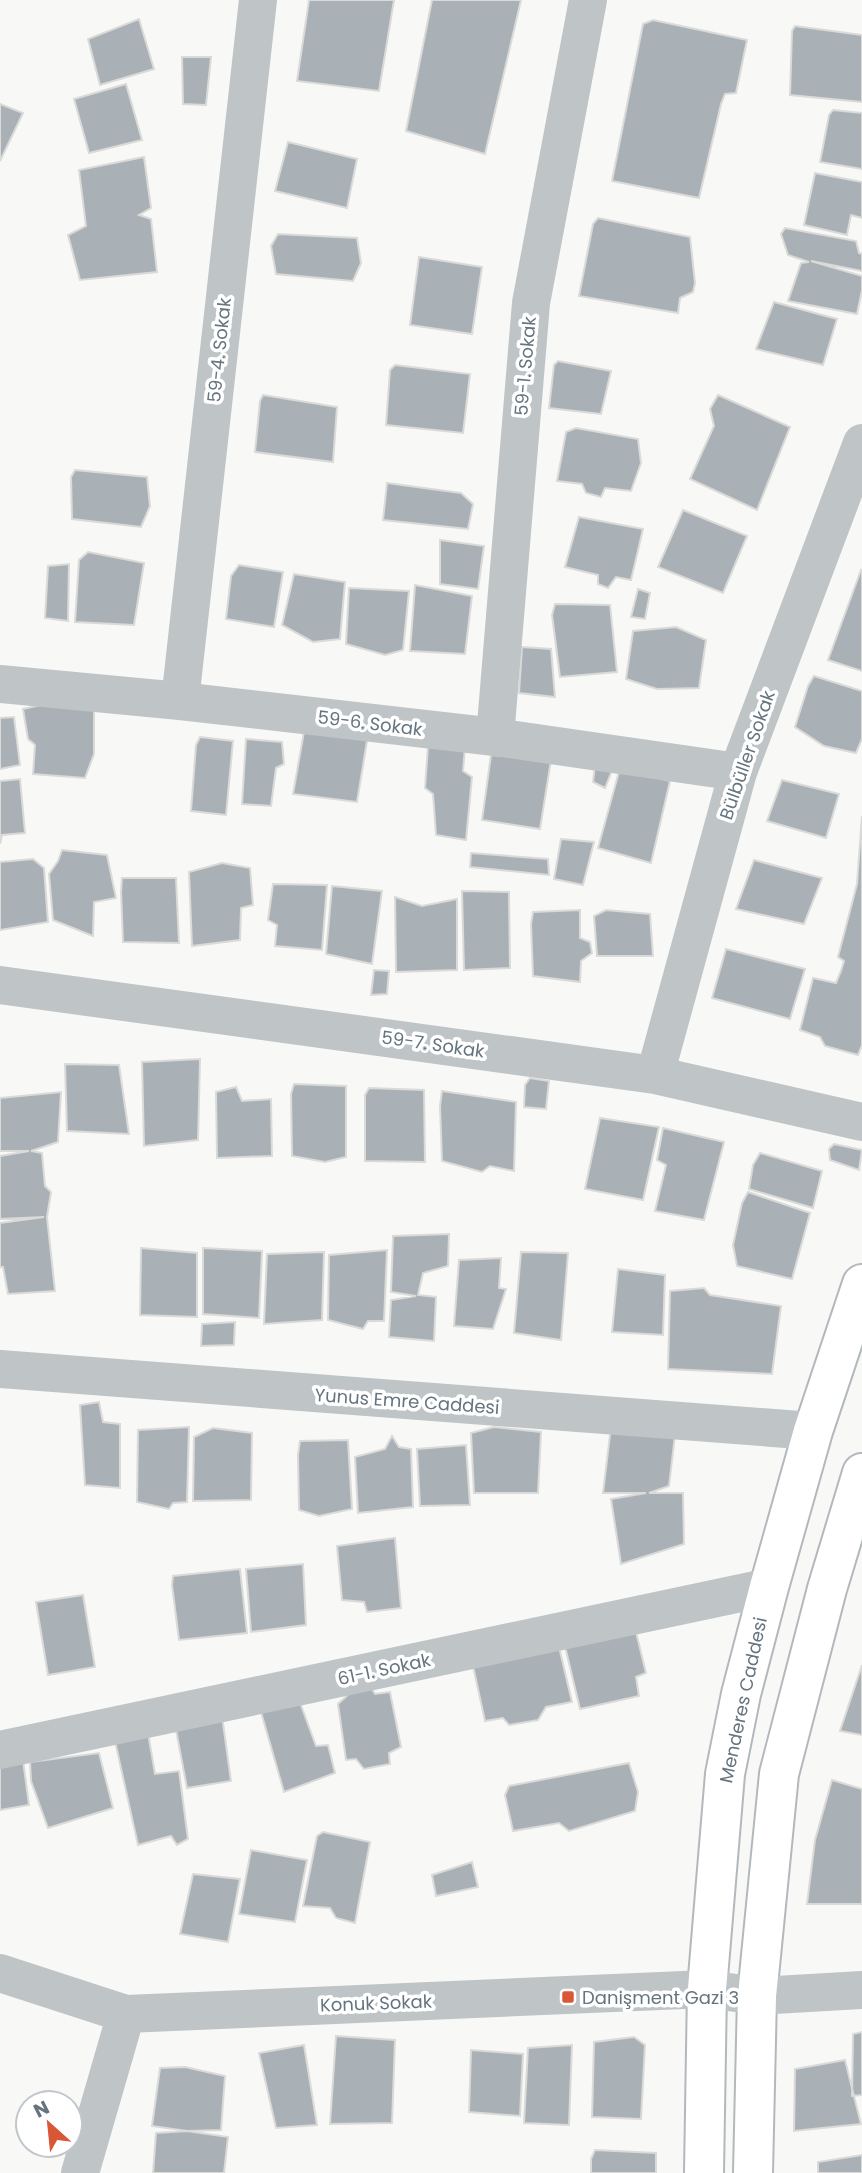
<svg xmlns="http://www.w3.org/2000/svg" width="862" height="2173" viewBox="0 0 862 2173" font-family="Poppins,sans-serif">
<rect width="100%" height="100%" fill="#f8f8f6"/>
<path fill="#a9b1b6" stroke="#dadad8" stroke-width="2" d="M 309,0 L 394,0 L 379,91 L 297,81 Z
M 432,0 L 521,0 L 485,154 L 406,131 Z
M 139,19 L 154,69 L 100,85 L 88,39 Z
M 653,20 L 747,40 L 736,93 L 725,94 L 721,104 L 699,198 L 612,181 L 643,24 Z
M 795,26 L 862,35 L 862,102 L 790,95 L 792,31 Z
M 182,57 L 211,57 L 206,105 L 183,104 Z
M 126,84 L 142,140 L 89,153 L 74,99 Z
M 0,104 L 23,113 L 0,161 Z
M 833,110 L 862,113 L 862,169 L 820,162 L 829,115 Z
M 288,142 L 357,159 L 347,208 L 275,191 Z
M 144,157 L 151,208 L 139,215 L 151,219 L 157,272 L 80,280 L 68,235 L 86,226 L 79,170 Z
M 815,173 L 862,182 L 862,218 L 851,215 L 847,235 L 804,225 Z
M 598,218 L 690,237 L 695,283 L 693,292 L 680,298 L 678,313 L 579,296 L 593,224 Z
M 785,228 L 856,241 L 859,253 L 862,254 L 862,271 L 811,261 L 862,276 L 862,290 L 857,314 L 788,301 L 801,263 L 809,262 L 788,255 L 781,234 Z
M 278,234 L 357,238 L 361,263 L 353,281 L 276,274 L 271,246 Z
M 419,257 L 482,267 L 472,334 L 410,325 Z
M 774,302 L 837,319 L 823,365 L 756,349 Z
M 558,361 L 611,371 L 601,414 L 549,408 L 554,365 Z
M 395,365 L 470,374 L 463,433 L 386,425 L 390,370 Z
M 263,395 L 337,407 L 333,462 L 255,452 L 260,401 Z
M 718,395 L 790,427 L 757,510 L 690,479 L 714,426 L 710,409 Z
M 576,428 L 638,439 L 641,463 L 631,491 L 605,488 L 601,497 L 586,493 L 582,484 L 557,481 L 566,432 Z
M 75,470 L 147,477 L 150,506 L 141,527 L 72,519 L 71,477 Z
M 387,483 L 461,493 L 473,504 L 468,529 L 383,520 Z
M 683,510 L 747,536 L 723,593 L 658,567 Z
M 579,517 L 643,529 L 631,580 L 616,577 L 608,588 L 598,584 L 598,575 L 565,567 Z
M 440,540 L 484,546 L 478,589 L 440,584 Z
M 88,552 L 144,563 L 134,625 L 75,622 L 79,560 Z
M 69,564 L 68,621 L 45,618 L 48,566 Z
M 239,565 L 283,572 L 274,627 L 226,619 L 231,576 Z
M 861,570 L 862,571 L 862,671 L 828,660 Z
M 294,574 L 345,582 L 340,639 L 313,642 L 282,625 Z
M 415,585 L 472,596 L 465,654 L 410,651 Z
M 349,588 L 409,591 L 403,650 L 385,655 L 346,644 Z
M 638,589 L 650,593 L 645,619 L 631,617 Z
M 555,604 L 610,605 L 617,672 L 560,677 L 552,615 Z
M 676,627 L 706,640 L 699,688 L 657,689 L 626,679 L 633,631 Z
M 522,647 L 551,649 L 555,697 L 519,693 Z
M 814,676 L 862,691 L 862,739 L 856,753 L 824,746 L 795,727 L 808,686 Z
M 45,704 L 94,710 L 94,754 L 85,778 L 33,774 L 35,745 L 28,739 L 23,709 Z
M 14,717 L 20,765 L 0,769 L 0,718 Z
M 305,726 L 368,735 L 357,802 L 293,794 Z
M 200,737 L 233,741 L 226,815 L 191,811 L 196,745 Z
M 246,739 L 282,742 L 284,764 L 276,768 L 271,806 L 242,804 Z
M 428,746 L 465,747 L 463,771 L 472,777 L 466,840 L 436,835 L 433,794 L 425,788 Z
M 491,755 L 551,760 L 540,829 L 482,820 Z
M 595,766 L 613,768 L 605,788 L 593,782 Z
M 620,768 L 670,781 L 651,863 L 598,848 Z
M 20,779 L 25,833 L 2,835 L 0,844 L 0,781 Z
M 782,780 L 839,794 L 826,838 L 767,821 Z
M 862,816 L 862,1045 L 858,1055 L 825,1046 L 820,1037 L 800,1030 L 813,978 L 836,983 L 841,971 L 844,961 L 838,957 L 857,884 Z
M 561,839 L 594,842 L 583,885 L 554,879 Z
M 62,850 L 107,855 L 116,898 L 94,902 L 93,936 L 53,920 L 49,874 L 58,861 Z
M 471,853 L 548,859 L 549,875 L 470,867 Z
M 33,859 L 44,868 L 48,922 L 0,930 L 0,862 Z
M 754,860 L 822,878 L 804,924 L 736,909 Z
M 222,863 L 250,868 L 253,905 L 241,908 L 240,940 L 192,946 L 189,872 Z
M 122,878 L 176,878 L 179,943 L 123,942 L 121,892 Z
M 273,884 L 327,885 L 322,950 L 275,946 L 277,925 L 268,920 Z
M 332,886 L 382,891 L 372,964 L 326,954 Z
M 462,891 L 509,892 L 510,968 L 464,970 Z
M 395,897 L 422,906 L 457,899 L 457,970 L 396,972 Z
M 580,910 L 580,938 L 590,942 L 592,953 L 581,961 L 580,982 L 533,976 L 531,924 L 533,912 Z
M 606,910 L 650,914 L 653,956 L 597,956 L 594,916 Z
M 726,949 L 805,969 L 790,1019 L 712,998 Z
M 374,970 L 389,971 L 387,994 L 371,995 Z
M 200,1059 L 198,1140 L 144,1146 L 142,1062 Z
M 65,1064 L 119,1065 L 129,1134 L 67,1131 Z
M 530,1078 L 549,1081 L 546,1109 L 524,1107 L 525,1085 Z
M 294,1084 L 346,1086 L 346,1157 L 325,1162 L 292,1156 L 291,1094 Z
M 236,1087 L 242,1101 L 271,1099 L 272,1156 L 217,1158 L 216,1092 Z
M 369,1088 L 424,1090 L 425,1162 L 365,1161 L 365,1095 Z
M 442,1091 L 516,1102 L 514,1171 L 490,1166 L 482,1172 L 442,1161 L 440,1106 Z
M 61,1092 L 58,1142 L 31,1151 L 42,1153 L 45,1186 L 51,1192 L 47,1217 L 55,1291 L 8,1294 L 3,1267 L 0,1267 L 0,1223 L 44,1217 L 0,1219 L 0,1156 L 29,1151 L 0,1151 L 0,1098 Z
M 600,1118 L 659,1127 L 643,1200 L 585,1189 Z
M 663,1128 L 724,1142 L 704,1220 L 655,1211 L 666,1165 L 657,1160 Z
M 834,1144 L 862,1150 L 859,1170 L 830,1160 L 829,1149 Z
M 760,1153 L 822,1171 L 813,1208 L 749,1189 L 753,1165 Z
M 748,1192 L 810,1213 L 792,1279 L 737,1266 L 733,1245 L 742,1203 Z
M 449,1234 L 448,1266 L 423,1273 L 418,1295 L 436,1297 L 434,1341 L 389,1337 L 391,1300 L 416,1296 L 391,1292 L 393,1236 Z
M 141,1248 L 197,1253 L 197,1317 L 140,1315 Z
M 203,1248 L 262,1251 L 259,1318 L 203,1314 Z
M 387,1250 L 384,1321 L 368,1321 L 363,1329 L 328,1320 L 329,1255 Z
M 324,1252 L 322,1320 L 264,1324 L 267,1254 Z
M 521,1252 L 568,1253 L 561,1340 L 514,1333 Z
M 501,1258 L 499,1288 L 506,1289 L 493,1329 L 454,1326 L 459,1260 Z
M 618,1269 L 665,1275 L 663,1335 L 612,1332 Z
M 704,1288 L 710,1295 L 781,1306 L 772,1374 L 668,1369 L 670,1291 Z
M 235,1322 L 234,1345 L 201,1346 L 202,1324 Z
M 99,1402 L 103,1422 L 120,1424 L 120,1488 L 85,1485 L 80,1405 Z
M 189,1427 L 187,1502 L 173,1503 L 169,1509 L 137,1502 L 138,1430 Z
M 494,1427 L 541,1432 L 538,1493 L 474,1493 L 471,1433 Z
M 213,1428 L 252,1433 L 251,1500 L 193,1501 L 194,1437 Z
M 613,1428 L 675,1435 L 669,1486 L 649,1493 L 683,1493 L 684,1544 L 621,1564 L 611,1499 L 646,1493 L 603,1493 L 610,1435 Z
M 392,1436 L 399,1447 L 411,1449 L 413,1507 L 358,1513 L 355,1457 L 385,1449 Z
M 348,1440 L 352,1509 L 319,1516 L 299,1510 L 298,1455 L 300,1441 Z
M 466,1445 L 470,1505 L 420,1506 L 417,1449 Z
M 395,1538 L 401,1608 L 367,1612 L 364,1602 L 342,1600 L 337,1546 Z
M 303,1564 L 306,1625 L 251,1632 L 246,1569 Z
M 240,1569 L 247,1633 L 179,1640 L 172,1585 L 173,1576 Z
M 83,1595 L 95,1667 L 48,1675 L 36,1602 Z
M 635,1628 L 646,1673 L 636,1677 L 639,1696 L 580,1709 L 564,1642 Z
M 559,1647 L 572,1702 L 546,1707 L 538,1720 L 509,1725 L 503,1718 L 485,1721 L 473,1666 Z
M 862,1665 L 862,1735 L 840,1731 Z
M 368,1682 L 375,1694 L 390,1692 L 401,1747 L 389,1753 L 390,1764 L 364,1769 L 356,1759 L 346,1760 L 338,1704 L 351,1692 Z
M 298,1697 L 316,1746 L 328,1745 L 335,1773 L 284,1792 L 261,1712 Z
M 222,1716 L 231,1781 L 187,1788 L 176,1730 Z
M 148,1733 L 155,1774 L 179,1771 L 188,1839 L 177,1845 L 171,1836 L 138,1845 L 115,1741 Z
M 99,1753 L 113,1808 L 48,1828 L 31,1781 L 30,1762 Z
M 23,1760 L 29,1805 L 0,1810 L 0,1767 Z
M 629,1763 L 638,1792 L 635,1811 L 569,1831 L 559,1823 L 513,1831 L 505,1795 L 509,1786 Z
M 832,1780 L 862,1789 L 862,1904 L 807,1904 L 815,1840 Z
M 323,1832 L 370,1842 L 355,1923 L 336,1918 L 330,1908 L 303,1906 L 317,1836 Z
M 251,1850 L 307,1860 L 295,1922 L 239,1914 Z
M 472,1862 L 478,1887 L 436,1896 L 432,1875 Z
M 193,1874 L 240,1879 L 228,1942 L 180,1934 Z
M 862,2032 L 862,2095 L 852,2096 L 853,2034 Z
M 336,2036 L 395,2040 L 392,2123 L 330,2124 Z
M 634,2037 L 645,2045 L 641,2119 L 592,2117 L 594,2042 Z
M 304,2045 L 317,2125 L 276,2128 L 259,2053 Z
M 572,2045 L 569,2125 L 524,2123 L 528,2048 Z
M 471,2050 L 523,2054 L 520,2116 L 469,2112 Z
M 845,2060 L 861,2124 L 794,2131 L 795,2069 Z
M 185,2067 L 225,2076 L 221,2130 L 187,2131 L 152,2126 L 160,2068 Z
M 187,2131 L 228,2137 L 224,2173 L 153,2173 L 156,2133 Z
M 595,2150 L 656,2153 L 656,2173 L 591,2173 L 591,2159 Z
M 862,2155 L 862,2173 L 818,2173 L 818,2162 Z"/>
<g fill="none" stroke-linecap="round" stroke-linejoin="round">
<defs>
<path id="primary" d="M 704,2173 L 707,1989 L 725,1774 L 741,1694 L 769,1587 L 813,1431 L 862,1284
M 753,2173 L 757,1996 L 779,1774 L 827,1589 L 862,1473"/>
</defs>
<use href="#primary" stroke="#b3b8bc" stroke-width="42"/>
<path stroke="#bfc4c7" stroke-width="38" d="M 0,684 L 180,701 L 495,737 L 738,772
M 180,701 L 258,0
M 495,737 L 531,303 L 588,0
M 0,985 L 655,1075 L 862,1122
M 655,1075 L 738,772 L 862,443
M 0,1369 L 813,1431
M 0,1750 L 769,1587
M 0,1973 L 126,2014 L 707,1989 L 757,1996 L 862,1990
M 80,2173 L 126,2014"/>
<use href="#primary" stroke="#fff" stroke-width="38"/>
</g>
<rect fill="#d95735" stroke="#fff" stroke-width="2.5" x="561" y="1990" width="14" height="14" rx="3.5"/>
<g text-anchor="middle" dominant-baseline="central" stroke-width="7" stroke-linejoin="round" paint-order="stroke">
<g font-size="18" fill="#65747f" stroke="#fff">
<text transform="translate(219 350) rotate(-84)">59-4. Sokak</text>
<text transform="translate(525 366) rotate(-85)">59-1. Sokak</text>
<text transform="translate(370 723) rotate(7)">59-6. Sokak</text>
<text transform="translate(747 755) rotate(-71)">Bülbüller Sokak</text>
<text transform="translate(433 1044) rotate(8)">59-7. Sokak</text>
<text transform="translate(407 1401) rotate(4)">Yunus Emre Caddesi</text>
<text transform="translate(384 1669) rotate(-12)">61-1. Sokak</text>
<text transform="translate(743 1700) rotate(-78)">Menderes Caddesi</text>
<text transform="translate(376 2003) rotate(-2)">Konuk Sokak</text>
</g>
<g font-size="18" fill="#65747f" stroke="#fff" text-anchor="start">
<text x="582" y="1997">Danişment Gazi 3</text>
</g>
</g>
<g transform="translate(49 2124) rotate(333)"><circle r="33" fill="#ffffff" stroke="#c1c7cc" stroke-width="2"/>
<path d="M0-5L12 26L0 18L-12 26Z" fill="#d95735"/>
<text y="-10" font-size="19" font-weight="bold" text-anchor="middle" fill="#65747f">N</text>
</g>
</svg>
